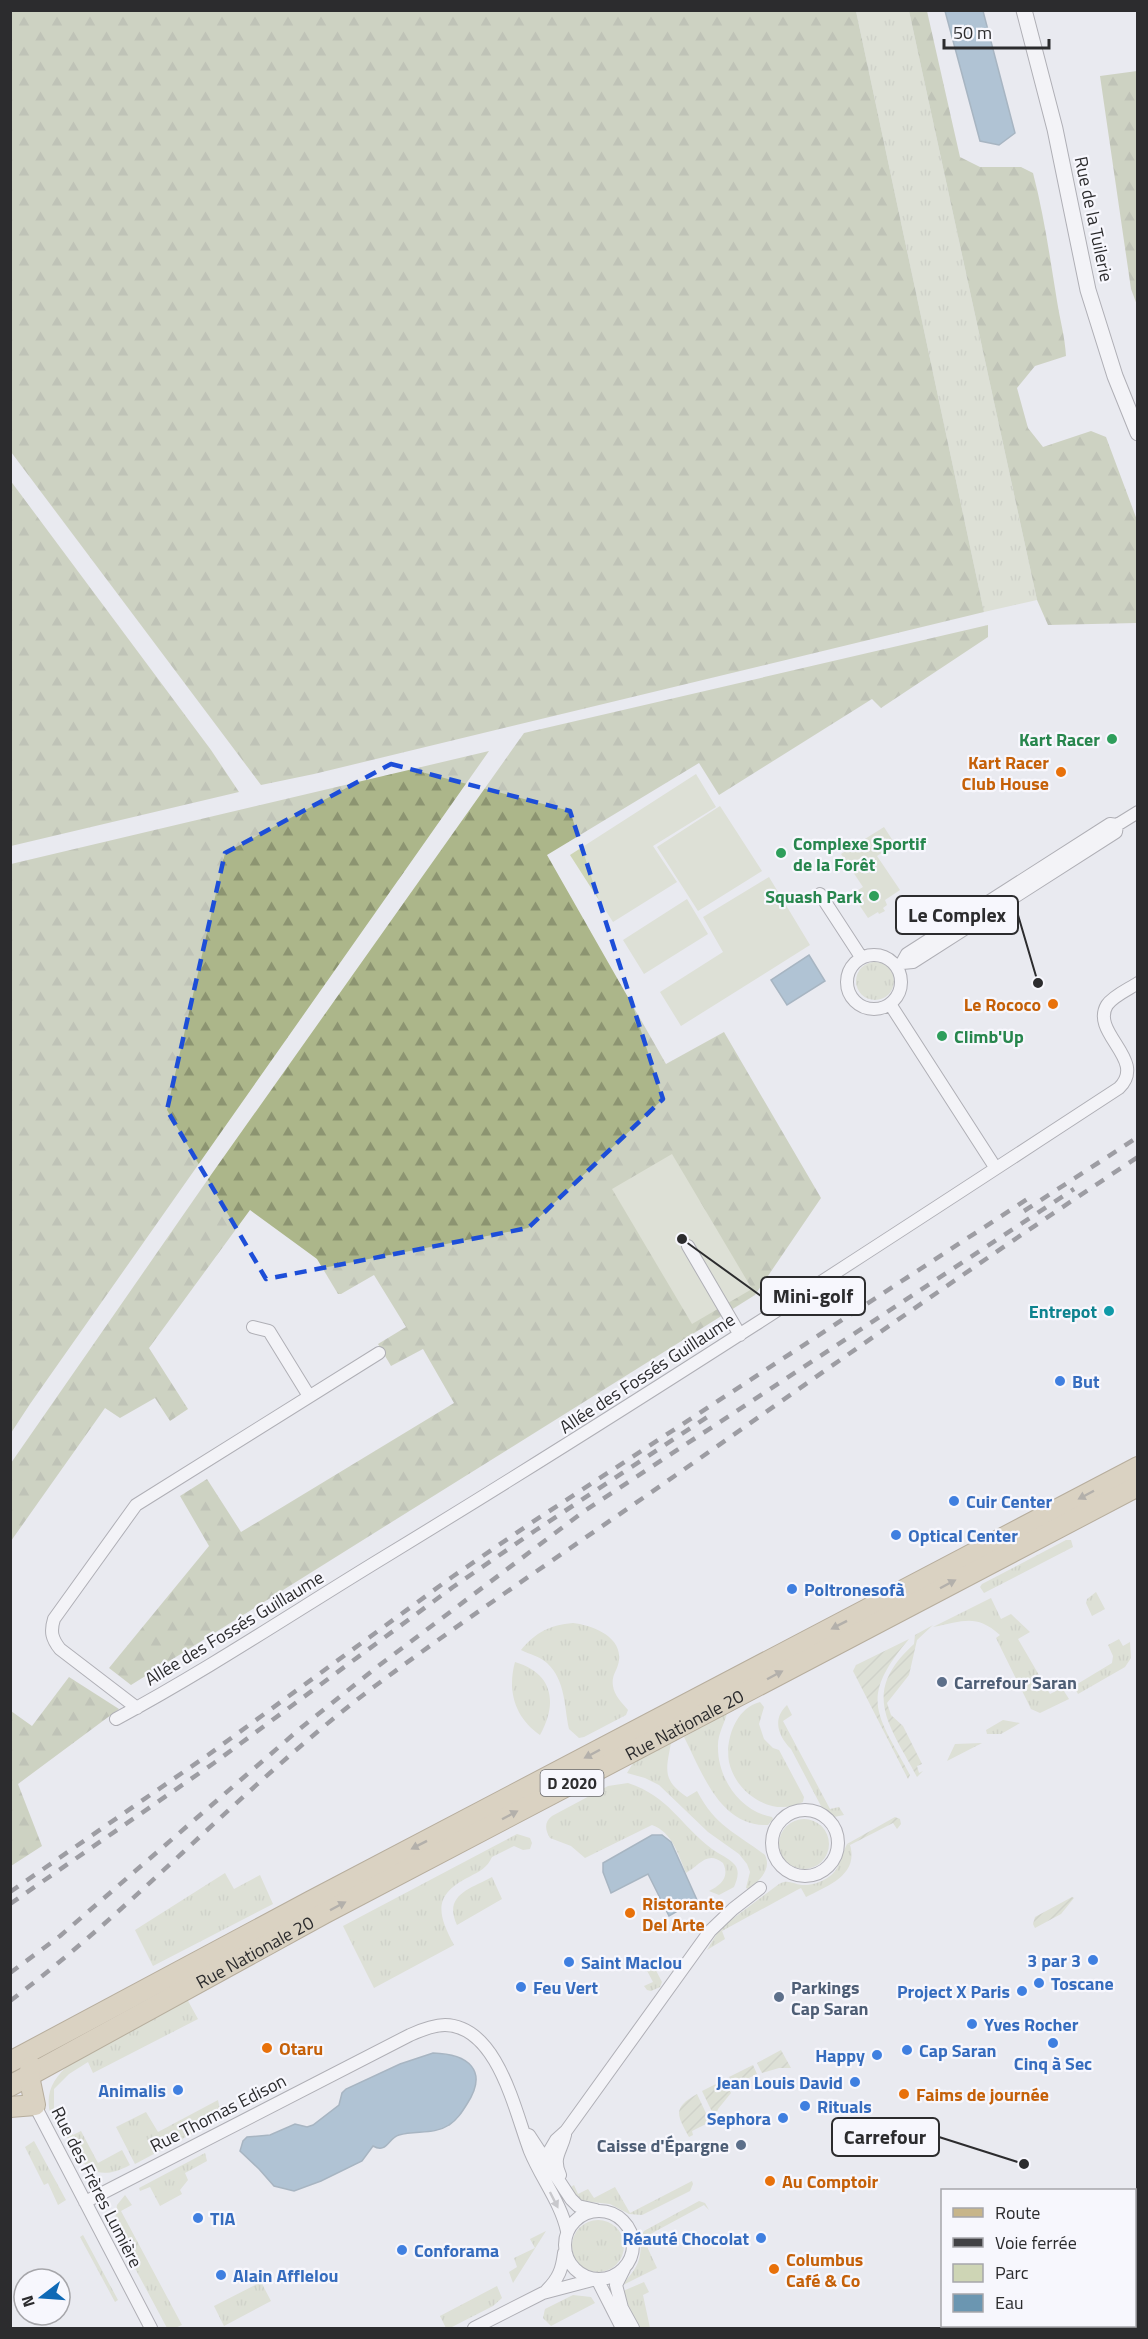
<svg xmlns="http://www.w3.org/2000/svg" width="1148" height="2339" viewBox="0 0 1148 2339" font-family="'Titillium Web',sans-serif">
<defs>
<pattern id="grass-tufts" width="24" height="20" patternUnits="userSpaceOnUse" patternTransform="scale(1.5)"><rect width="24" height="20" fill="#ced5b5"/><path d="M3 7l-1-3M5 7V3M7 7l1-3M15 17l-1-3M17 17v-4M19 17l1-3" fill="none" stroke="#b1b79c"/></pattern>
<pattern id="forest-firs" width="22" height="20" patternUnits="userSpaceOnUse" patternTransform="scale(1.5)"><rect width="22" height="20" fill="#acb68a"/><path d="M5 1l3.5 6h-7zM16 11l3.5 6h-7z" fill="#8c9471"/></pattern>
<pattern id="garden-furrows" width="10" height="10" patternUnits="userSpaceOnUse" patternTransform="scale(1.5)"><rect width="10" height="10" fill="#ced5b5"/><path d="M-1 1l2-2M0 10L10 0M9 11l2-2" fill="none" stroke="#b1b79c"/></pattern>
</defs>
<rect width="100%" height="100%" fill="#e9eaf0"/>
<path fill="url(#grass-tufts)" d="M 856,11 L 909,11 L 1037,600 L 984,612 Z
M856 981a19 19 0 1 1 38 0a19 19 0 1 1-38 0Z
M 1066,1540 L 1071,1540 L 1073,1547 L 984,1593 L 980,1587 L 982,1584 Z
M 1096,1592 L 1105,1609 L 1092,1616 L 1086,1603 L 1087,1599 Z
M 991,1598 L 1001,1619 L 1011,1614 L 1030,1632 L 1018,1639 L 1050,1694 L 1062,1688 L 1069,1699 L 1040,1713 L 1031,1709 L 996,1638 L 1000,1635 C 975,1613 963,1622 933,1627 Z
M 573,1623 C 591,1625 622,1636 619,1660 C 618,1670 611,1675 613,1686 C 614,1695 622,1703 628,1710 L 626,1715 L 584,1737 L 579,1738 L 569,1729 C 564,1706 566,1681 547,1663 C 541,1657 529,1654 521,1650 C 536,1632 550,1625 573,1623 Z
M 1119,1639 L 1123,1646 L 1130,1642 L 1131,1658 L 1125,1667 L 1078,1694 L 1074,1686 L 1112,1663 L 1113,1656 L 1108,1645 Z
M 515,1662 C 553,1673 558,1703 540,1735 C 515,1718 507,1691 515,1662 Z
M 760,1702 L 764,1707 L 759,1724 L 764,1739 L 773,1748 L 779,1750 L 804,1797 L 803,1802 C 773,1818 736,1794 729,1762 C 725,1739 736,1708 760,1702 Z
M 787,1705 L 792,1715 L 783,1721 L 830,1809 L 839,1807 L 844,1815 L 834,1817 L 821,1806 L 791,1749 C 778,1736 772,1719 787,1705 Z
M 727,1713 C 725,1723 717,1735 718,1748 C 718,1779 741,1812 772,1817 L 773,1819 L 768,1825 C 720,1827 702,1772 684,1737 Z
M 1003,1720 L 1020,1723 L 1001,1734 L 987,1734 L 986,1730 Z
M 671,1743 C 666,1770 662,1780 687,1797 L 697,1791 C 716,1827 735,1832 765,1855 C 772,1870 759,1881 748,1889 L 746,1888 L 750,1872 L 747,1864 L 739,1854 L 708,1832 L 659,1785 L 645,1778 L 627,1773 L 633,1763 Z
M 982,1743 L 947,1761 L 955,1744 Z
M 628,1783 C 670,1797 679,1824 712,1849 C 719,1854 729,1858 735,1865 C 740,1872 737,1880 734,1887 L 719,1895 L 709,1891 C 721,1885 730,1877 723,1863 C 707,1850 699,1866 686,1873 C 678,1854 672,1832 652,1825 L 585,1858 L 571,1846 L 550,1838 C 545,1830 544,1822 552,1816 L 608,1786 Z
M779 1844a25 25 0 1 1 50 0a25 25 0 1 1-50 0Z
M 517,1834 L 530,1838 L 532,1843 L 530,1849 L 523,1850 L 514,1846 L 492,1857 C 487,1868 480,1871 469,1877 C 433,1895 437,1913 454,1945 L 374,1988 L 343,1926 Z
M 847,1844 L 850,1845 C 859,1875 827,1886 806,1897 L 801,1888 L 797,1890 L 722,1931 L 725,1939 L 707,1950 L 719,1930 L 721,1931 L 723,1926 L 779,1884 C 788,1879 793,1884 802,1885 C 815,1886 833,1878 838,1866 C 842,1859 843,1851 847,1844 Z
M 225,1873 L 234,1889 L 260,1875 L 273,1904 L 153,1966 L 135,1930 Z
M 492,1877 L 502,1899 L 457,1925 C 443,1895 470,1889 492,1877 Z
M 650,1959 L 662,1982 L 660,1987 L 651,1991 L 647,1990 L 644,1986 L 653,1982 L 643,1963 Z
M 187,1999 L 198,2019 L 93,2073 L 88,2062 L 69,2074 L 54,2089 L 54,2114 L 51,2116 C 44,2094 53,2078 70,2064 Z
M 218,2100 L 220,2110 L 215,2115 L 214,2122 L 135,2164 L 116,2127 L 146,2112 L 158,2132 Z
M 67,2124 L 73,2135 L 81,2131 L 98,2163 L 122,2150 L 130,2165 C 89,2187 80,2159 62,2128 Z
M 34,2141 L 66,2200 L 58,2205 L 48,2183 L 44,2185 L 25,2147 Z
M 205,2153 L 207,2161 L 185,2173 L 188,2180 L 180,2190 L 182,2194 L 160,2206 L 150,2187 L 140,2191 L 139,2188 Z
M 692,2181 L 693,2184 L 690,2191 L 642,2215 L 629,2214 L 610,2204 L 582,2201 L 576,2196 L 571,2187 L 574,2185 L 578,2194 L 588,2189 L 594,2198 L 615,2187 L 630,2213 Z
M 125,2195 L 132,2205 L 121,2211 L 182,2325 L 175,2328 L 167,2328 L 114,2229 L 117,2205 Z
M 699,2201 L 705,2203 L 709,2210 L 704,2205 L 643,2238 L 657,2268 L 623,2285 L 623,2283 C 631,2275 638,2267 640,2255 C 642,2246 639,2238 644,2231 Z
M572 2246a26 26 0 1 1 52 0a26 26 0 1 1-52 0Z
M 546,2231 L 513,2283 L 509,2272 L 517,2267 L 514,2258 L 535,2248 L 530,2239 Z
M 83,2235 L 118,2300 L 115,2302 L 80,2237 Z
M 261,2282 L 271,2301 L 224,2326 L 214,2306 Z
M 644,2282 L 649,2292 L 643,2295 L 650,2328 L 639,2328 L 628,2308 L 623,2291 Z
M 497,2286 L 502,2298 L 493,2306 L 450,2328 L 446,2328 L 440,2316 Z
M 573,2295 L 591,2297 L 595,2303 L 551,2326 L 543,2318 L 545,2309 Z"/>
<path fill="url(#forest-firs)" d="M 11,10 L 856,11 L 984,612 L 314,774 L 261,785 L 11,452 Z
M 909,11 L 927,11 L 960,157 L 980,167 L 1021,167 L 1033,173 C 1044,215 1050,258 1057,301 C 1060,320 1065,337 1066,356 L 1035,366 L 1017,388 L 1028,428 L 1043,447 L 1091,431 L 1106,437 L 1137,520 L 1137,623 L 1048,625 L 1037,600 Z
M 1137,71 L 1138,71 L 1137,305 L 1131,289 L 1100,76 Z
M 10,480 L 211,750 L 239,792 L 11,846 Z
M 988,625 L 988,637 L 881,708 L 872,699 L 719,795 L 699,763 L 547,855 L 666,1064 L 724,1032 L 821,1198 L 755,1295 L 131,1685 L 109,1668 L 209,1546 L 180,1496 L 207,1479 L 241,1532 L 454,1403 L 423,1349 L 391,1366 L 378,1344 L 406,1327 L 374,1275 L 341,1294 L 338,1294 L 317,1259 L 250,1210 L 149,1348 L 188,1409 L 170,1421 L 155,1398 L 120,1418 L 105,1408 L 11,1541 L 11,1463 L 213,1172 L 524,733 Z
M 489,751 L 30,1404 L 11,1433 L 11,864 Z
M 69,1677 L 119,1709 L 18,1784 L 42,1846 L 11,1866 L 11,1711 L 32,1726 Z"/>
<path fill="#ced5b5" d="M 696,774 L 716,807 L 653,846 L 677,882 L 613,922 L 570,855 Z
M 720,806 L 762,871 L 698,911 L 657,847 Z
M 884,827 L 895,844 L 877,856 L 900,890 L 885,900 L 887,905 L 883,908 L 885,911 L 879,914 L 878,912 L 868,918 L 852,894 L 863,887 L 841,854 Z
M 769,877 L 810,945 L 681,1026 L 660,992 L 723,952 L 703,917 Z
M 687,899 L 708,934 L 644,974 L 623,940 Z
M 672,1154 L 752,1289 L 692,1324 L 612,1189 Z"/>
<path fill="url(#garden-furrows)" d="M 933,1625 L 917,1640 L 909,1675 L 887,1703 L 891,1715 L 903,1726 L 922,1764 L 917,1766 L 919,1773 L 923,1771 L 917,1777 C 889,1724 860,1693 914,1644 L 915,1635 Z
M 909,1639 C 858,1699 877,1714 910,1775 L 908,1779 L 853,1671 L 856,1665 Z
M 895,1817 L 900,1819 L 901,1824 L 897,1829 L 893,1823 L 850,1845 L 847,1844 Z
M 1072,1897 L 1074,1898 L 1061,1914 L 1035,1928 L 1033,1924 L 1035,1917 Z
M 781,2050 L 791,2068 L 779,2068 L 762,2073 L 757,2063 Z
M 753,2065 L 757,2074 L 747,2079 L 736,2088 L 729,2077 Z
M 724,2080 L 731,2093 L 718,2109 L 715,2118 L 702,2091 Z
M 697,2094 L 712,2126 L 706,2124 L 692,2131 L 693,2135 L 689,2137 C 677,2115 672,2108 697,2094 Z"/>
<path fill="#6b96b1" stroke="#58768a" stroke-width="1.5" d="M 945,11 L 983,11 L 1015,133 L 999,145 L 980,141 Z
M 809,955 L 825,981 L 787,1005 L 771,980 Z
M 652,1835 L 662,1835 L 671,1842 L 697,1900 L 669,1916 L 648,1874 L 611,1893 L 603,1872 L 603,1863 Z
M 433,2053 C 468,2054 489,2070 467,2104 C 462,2112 457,2120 449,2125 C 434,2135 416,2130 399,2135 C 388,2138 387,2154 373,2146 L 362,2161 L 321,2181 L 294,2191 L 274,2186 L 259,2169 L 240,2151 L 243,2141 L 247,2137 L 270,2135 L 295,2124 L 307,2127 L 313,2125 L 339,2105 L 342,2093 L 346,2089 L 400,2064 Z"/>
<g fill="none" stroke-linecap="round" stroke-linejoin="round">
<defs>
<path id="minor" d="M 820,894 L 861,957
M847 982a27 27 0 1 1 54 0a27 27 0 1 1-54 0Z
M 902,963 L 907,954 L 1110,824 L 1117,825 L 1138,812
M 897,967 L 902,963 L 913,962 L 1116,832 L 1117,825
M 890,1004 L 995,1167
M 688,1246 L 740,1335
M 253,1327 L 269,1331 L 309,1396
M 137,1708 L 60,1649 C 52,1639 50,1632 54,1619 L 136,1505 L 379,1353
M 116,1719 C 209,1669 297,1610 386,1556 C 634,1405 876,1247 1119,1088 C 1148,1060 1090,1033 1107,1005 C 1113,996 1129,989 1138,983
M772 1843a33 33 0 1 1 66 0a33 33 0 1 1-66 0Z
M 32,2100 L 151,2328
M 529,2135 L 571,2199 L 578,2206 L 596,2210
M 539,2169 L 556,2140 L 566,2131 L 710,1931 L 733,1909 L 760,1888
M 560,2175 C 552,2157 561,2152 565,2135
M 85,2202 L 410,2035 C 421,2030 433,2025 445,2025 C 498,2026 515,2112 530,2151 C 541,2178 561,2203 567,2231
M565 2245a34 34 0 1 1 68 0a34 34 0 1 1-68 0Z
M 624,2269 L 616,2285 L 622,2308 L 633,2328
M 597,2279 L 622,2328
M 547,2290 C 559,2278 562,2269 564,2253
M 474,2328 L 543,2293 L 596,2279"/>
<path id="tertiary" d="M 1024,10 L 1055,129 L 1088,290 L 1115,376 L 1138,433"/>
<g id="primary">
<path d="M 10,2062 L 311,1901 L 1138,1467"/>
<path id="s1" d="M 10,2086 L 325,1913 L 1138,1486"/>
<path d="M 10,2107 L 35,2105 L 29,2076 L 31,2066"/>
</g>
</defs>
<use href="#minor" stroke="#69696e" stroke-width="14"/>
<use href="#tertiary" stroke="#69696e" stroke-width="17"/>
<use href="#primary" stroke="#796537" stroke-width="22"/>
<use href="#minor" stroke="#fff" stroke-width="12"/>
<use href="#tertiary" stroke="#fff" stroke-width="15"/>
<use href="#primary" stroke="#c7b58a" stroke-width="20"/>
<path stroke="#424245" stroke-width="4.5" stroke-dasharray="10 10" stroke-linecap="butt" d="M 1024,1211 L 1138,1137
M 10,1892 L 208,1755 L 452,1577 L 531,1523 L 1029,1198
M 10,1904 L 214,1763 L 453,1587 L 536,1530 L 715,1412
M 10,1973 L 60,1936 L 302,1727 L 377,1667 L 583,1512 L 1074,1189
M 10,2001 C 139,1904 246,1783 375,1686 C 473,1613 576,1545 676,1475 C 829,1368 981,1260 1138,1157"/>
</g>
<defs><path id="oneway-solid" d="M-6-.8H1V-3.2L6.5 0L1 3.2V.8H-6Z" transform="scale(1.5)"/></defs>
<g fill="#726a57">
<use href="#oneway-solid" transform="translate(1086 1495) rotate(152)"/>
<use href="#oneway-solid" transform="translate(948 1584) rotate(-28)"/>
<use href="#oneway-solid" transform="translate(839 1625) rotate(153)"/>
<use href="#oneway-solid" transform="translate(775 1675) rotate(-28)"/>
<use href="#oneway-solid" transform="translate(592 1754) rotate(152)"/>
<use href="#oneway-solid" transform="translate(510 1815) rotate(-28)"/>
<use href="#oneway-solid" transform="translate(419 1845) rotate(153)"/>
<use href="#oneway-solid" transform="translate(338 1906) rotate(-28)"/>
</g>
<use fill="#a0a0a1" href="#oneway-solid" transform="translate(554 2200) rotate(63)"/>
<path d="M0 0H1148V2339H0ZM 391,764 L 570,811 L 663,1099 L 528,1228 L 266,1279 L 167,1110 L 225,853 Z" fill="#e9eaf0" fill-opacity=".55" fill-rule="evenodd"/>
<path fill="none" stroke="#1d4ed8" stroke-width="4.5" stroke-dasharray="12 8" stroke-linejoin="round" d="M 391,764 L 570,811 L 663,1099 L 528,1228 L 266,1279 L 167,1110 L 225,853 Z"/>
<g fill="#2e9e5b" stroke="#f7f7fd" stroke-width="2">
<circle cx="1112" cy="739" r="6"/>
<circle cx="781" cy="853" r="6"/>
<circle cx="874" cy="896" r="6"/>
<circle cx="942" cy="1036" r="6"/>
</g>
<g fill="#e8710a" stroke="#f7f7fd" stroke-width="2">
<circle cx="1061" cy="772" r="6"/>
<circle cx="1053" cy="1004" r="6"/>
<circle cx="630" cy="1913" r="6"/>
<circle cx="267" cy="2048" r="6"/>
<circle cx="904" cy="2094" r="6"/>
<circle cx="770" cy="2181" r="6"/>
<circle cx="774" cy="2269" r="6"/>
</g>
<circle fill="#0f9aa8" stroke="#f7f7fd" stroke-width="2" cx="1109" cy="1311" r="6"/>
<g fill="#3f7fe0" stroke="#f7f7fd" stroke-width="2">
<circle cx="1060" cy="1381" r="6"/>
<circle cx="954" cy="1501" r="6"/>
<circle cx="896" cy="1535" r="6"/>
<circle cx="792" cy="1589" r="6"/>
<circle cx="1093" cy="1960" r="6"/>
<circle cx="569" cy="1962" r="6"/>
<circle cx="1039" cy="1983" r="6"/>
<circle cx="521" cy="1987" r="6"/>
<circle cx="1022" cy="1991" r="6"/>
<circle cx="972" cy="2024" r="6"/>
<circle cx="1053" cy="2043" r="6"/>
<circle cx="907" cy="2050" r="6"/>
<circle cx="877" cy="2055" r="6"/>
<circle cx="855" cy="2082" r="6"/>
<circle cx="178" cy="2090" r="6"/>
<circle cx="805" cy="2106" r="6"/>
<circle cx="783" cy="2118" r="6"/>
<circle cx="198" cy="2218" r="6"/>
<circle cx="761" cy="2238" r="6"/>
<circle cx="402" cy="2250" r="6"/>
<circle cx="221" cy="2275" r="6"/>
</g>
<g fill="#5c6f8a" stroke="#f7f7fd" stroke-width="2">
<circle cx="942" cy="1682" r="6"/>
<circle cx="779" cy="1997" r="6"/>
<circle cx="741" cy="2145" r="6"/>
</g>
<g text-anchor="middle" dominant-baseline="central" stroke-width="4.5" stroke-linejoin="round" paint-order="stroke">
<rect fill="#f7f7fd" stroke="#69696c" stroke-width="1.5" x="540.5" y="1770" width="63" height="26" rx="4.5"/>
<g font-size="16" font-weight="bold" fill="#2c2c2e">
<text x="572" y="1783">D 2020</text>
</g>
<g font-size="18" fill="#2c2c2e" stroke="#f7f7fd">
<text transform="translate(1094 219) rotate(78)">Rue de la Tuilerie</text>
<text transform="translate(647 1373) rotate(-33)">Allée des Fossés Guillaume</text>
<text transform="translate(234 1628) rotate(-31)">Allée des Fossés Guillaume</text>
<text stroke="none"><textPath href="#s1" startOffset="765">Rue Nationale 20</textPath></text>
<text stroke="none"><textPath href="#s1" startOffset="279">Rue Nationale 20</textPath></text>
<text transform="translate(218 2113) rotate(-27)">Rue Thomas Edison</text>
<text transform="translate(97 2187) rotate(63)">Rue des Frères Lumière</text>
</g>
<g font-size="18" font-weight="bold" fill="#27864d" stroke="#f7f7fd" text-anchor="end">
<text x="1100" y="739">Kart Racer</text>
<text x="793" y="843" text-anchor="start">Complexe Sportif<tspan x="793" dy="21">de la Forêt</tspan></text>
<text x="862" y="896">Squash Park</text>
<text x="954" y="1036" text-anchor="start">Climb'Up</text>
</g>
<g font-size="18" font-weight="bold" fill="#c56008" stroke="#f7f7fd" text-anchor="start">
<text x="1049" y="762" text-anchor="end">Kart Racer<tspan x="1049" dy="21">Club House</tspan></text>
<text x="1041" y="1004" text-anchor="end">Le Rococo</text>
<text x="642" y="1903">Ristorante<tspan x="642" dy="21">Del Arte</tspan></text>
<text x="279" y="2048">Otaru</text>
<text x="916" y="2094">Faims de journée</text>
<text x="782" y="2181">Au Comptoir</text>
<text x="786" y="2259">Columbus<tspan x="786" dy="21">Café &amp; Co</tspan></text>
</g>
<g font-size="18" font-weight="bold" fill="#0d838f" stroke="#f7f7fd" text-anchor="end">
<text x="1097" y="1311">Entrepot</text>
</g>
<g font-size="18" font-weight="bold" fill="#366cbe" stroke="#f7f7fd" text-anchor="start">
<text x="1072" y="1381">But</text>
<text x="966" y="1501">Cuir Center</text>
<text x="908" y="1535">Optical Center</text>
<text x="804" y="1589">Poltronesofà</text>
<text x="1081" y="1960" text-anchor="end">3 par 3</text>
<text x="581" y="1962">Saint Maclou</text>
<text x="1051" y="1983">Toscane</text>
<text x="533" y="1987">Feu Vert</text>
<text x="1010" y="1991" text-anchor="end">Project X Paris</text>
<text x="984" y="2024">Yves Rocher</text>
<text x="919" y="2050">Cap Saran</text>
<text x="865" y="2055" text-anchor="end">Happy</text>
<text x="1053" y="2063" text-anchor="middle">Cinq à Sec</text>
<text x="843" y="2082" text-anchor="end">Jean Louis David</text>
<text x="166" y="2090" text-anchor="end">Animalis</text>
<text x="817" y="2106">Rituals</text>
<text x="771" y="2118" text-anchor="end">Sephora</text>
<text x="210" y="2218">TIA</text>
<text x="749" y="2238" text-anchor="end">Réauté Chocolat</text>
<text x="414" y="2250">Conforama</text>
<text x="233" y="2275">Alain Afflelou</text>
</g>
<g font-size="18" font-weight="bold" fill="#4e5e75" stroke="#f7f7fd" text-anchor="start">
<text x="954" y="1682">Carrefour Saran</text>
<text x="791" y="1987">Parkings<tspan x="791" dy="21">Cap Saran</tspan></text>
<text x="729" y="2145" text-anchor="end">Caisse d'Épargne</text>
</g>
</g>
<path fill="none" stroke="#2c2c2e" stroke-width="2" d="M1038 983L1018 915M682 1239L761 1296M1024 2164L939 2137"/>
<g fill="#2c2c2e" stroke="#f7f7fd" stroke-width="2">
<circle cx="1038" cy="983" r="6"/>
<circle cx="682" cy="1239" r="6"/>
<circle cx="1024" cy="2164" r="6"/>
</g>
<g fill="#f7f7fd" stroke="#2c2c2e" stroke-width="2">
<rect x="896" y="896" width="122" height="38" rx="6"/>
<rect x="761" y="1277" width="104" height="38" rx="6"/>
<rect x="832" y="2118" width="107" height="38" rx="6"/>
</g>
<g font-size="20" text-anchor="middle" font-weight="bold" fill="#2c2c2e">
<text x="957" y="922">Le Complex</text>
<text x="813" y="1303">Mini-golf</text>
<text x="885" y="2144">Carrefour</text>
</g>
<rect width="1148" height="2339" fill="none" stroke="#2c2c2e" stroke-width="24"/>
<rect x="941" y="2189" width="195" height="138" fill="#f7f7fd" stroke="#a6a6aa" stroke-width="1.5"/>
<rect x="953" y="2208" width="30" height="9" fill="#c7b58a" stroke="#a6a6aa" stroke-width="1.5"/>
<text x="995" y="2219" font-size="18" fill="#2c2c2e">Route</text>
<rect x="953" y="2238" width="30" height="9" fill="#424245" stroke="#a6a6aa" stroke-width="1.5"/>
<text x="995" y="2249" font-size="18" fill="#2c2c2e">Voie ferrée</text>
<rect x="953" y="2264" width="30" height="18" fill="#ced5b5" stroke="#a6a6aa" stroke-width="1.5"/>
<text x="995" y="2279" font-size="18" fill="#2c2c2e">Parc</text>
<rect x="953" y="2294" width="30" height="18" fill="#6b96b1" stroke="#a6a6aa" stroke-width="1.5"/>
<text x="995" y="2309" font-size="18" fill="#2c2c2e">Eau</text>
<g transform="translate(42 2297) rotate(253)"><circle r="28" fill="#f7f7fd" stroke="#a6a6aa" stroke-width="1.5"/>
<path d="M0-4.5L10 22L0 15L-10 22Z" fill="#0e69b6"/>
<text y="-9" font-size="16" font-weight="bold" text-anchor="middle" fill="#2c2c2e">N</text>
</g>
<path d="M944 39v9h105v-9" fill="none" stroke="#2c2c2e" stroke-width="3"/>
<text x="953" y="39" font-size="18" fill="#2c2c2e" stroke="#f7f7fd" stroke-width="4.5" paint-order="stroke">50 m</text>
</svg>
